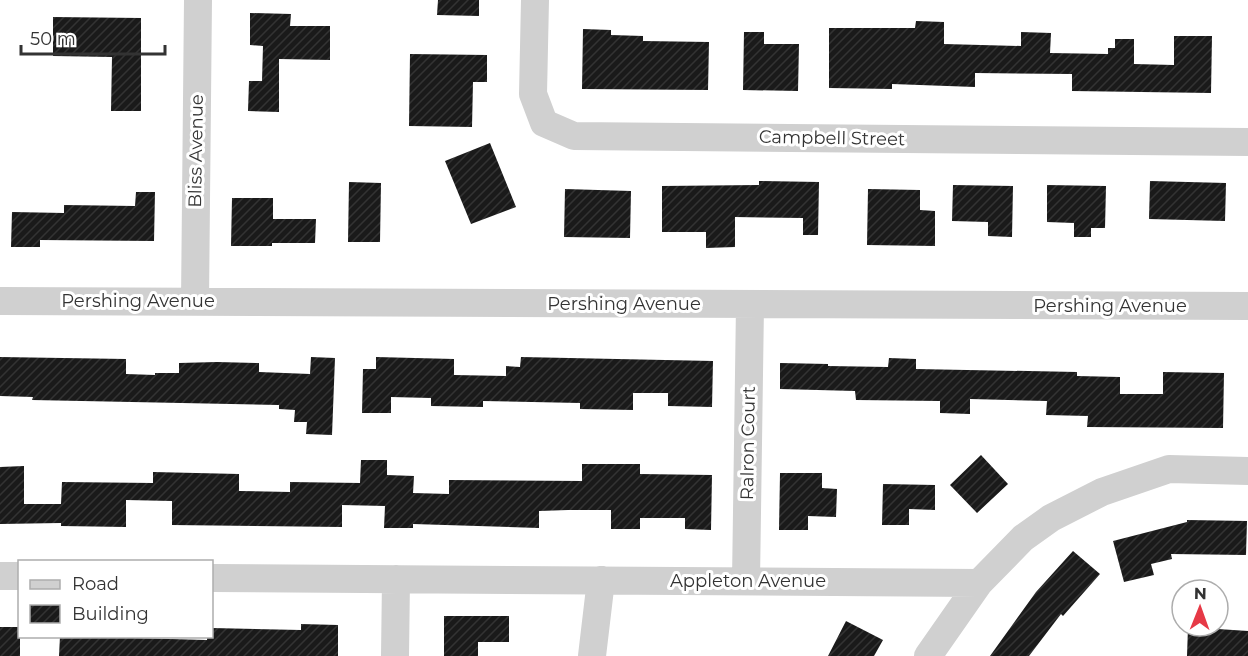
<svg xmlns="http://www.w3.org/2000/svg" width="1248" height="656" viewBox="0 0 1248 656" font-family="Montserrat,sans-serif">
<defs>
<pattern id="building-hatch" width="6" height="6" patternUnits="userSpaceOnUse" patternTransform="scale(1.5)"><rect width="6" height="6" fill="#1a1a1a"/><path d="M-1 1l2-2M0 6l6-6M5 7l2-2" fill="none" stroke="#333"/></pattern>
</defs>
<rect width="100%" height="100%" fill="#fff"/>
<path fill="url(#building-hatch)" d="M 438,0 L 479,0 L 479,16 L 437,15 Z
M 250,13 L 291,14 L 290,26 L 330,26 L 330,60 L 279,59 L 279,112 L 248,111 L 249,81 L 262,81 L 263,46 L 250,45 Z
M 53,17 L 141,18 L 141,111 L 111,111 L 112,57 L 53,56 Z
M 916,21 L 944,22 L 944,44 L 1021,46 L 1021,32 L 1051,33 L 1050,53 L 1108,54 L 1108,48 L 1115,48 L 1115,39 L 1134,39 L 1134,64 L 1174,65 L 1174,36 L 1212,36 L 1211,93 L 1072,91 L 1072,74 L 975,73 L 975,87 L 892,84 L 892,89 L 829,88 L 829,28 L 915,28 Z
M 583,29 L 611,30 L 611,35 L 643,36 L 643,41 L 709,42 L 708,90 L 582,89 Z
M 744,32 L 764,32 L 764,44 L 799,44 L 798,91 L 743,90 Z
M 410,54 L 487,55 L 487,82 L 473,82 L 472,127 L 409,126 Z
M 490,143 L 516,207 L 471,224 L 445,161 Z
M 759,181 L 819,182 L 818,235 L 803,235 L 803,218 L 735,217 L 735,247 L 706,248 L 706,232 L 662,232 L 662,186 L 759,185 Z
M 1150,181 L 1226,183 L 1225,221 L 1149,219 Z
M 349,182 L 381,183 L 380,242 L 348,242 Z
M 953,185 L 1013,186 L 1012,237 L 988,236 L 988,222 L 952,221 Z
M 1047,185 L 1106,186 L 1105,228 L 1091,228 L 1091,237 L 1074,237 L 1074,223 L 1047,222 Z
M 565,189 L 631,191 L 630,238 L 564,237 Z
M 868,189 L 920,190 L 920,210 L 935,211 L 935,246 L 867,245 Z
M 136,192 L 155,192 L 154,241 L 40,240 L 40,247 L 11,247 L 12,212 L 64,213 L 64,205 L 135,206 Z
M 232,198 L 273,198 L 273,219 L 316,219 L 315,243 L 272,243 L 272,246 L 231,246 Z
M 0,357 L 126,359 L 126,374 L 155,375 L 155,373 L 179,373 L 179,363 L 217,362 L 259,363 L 259,372 L 310,374 L 311,357 L 335,358 L 332,435 L 306,434 L 307,422 L 294,422 L 295,410 L 279,409 L 279,405 L 32,400 L 33,397 L 0,396 Z
M 376,357 L 454,359 L 454,375 L 506,376 L 506,366 L 520,367 L 521,357 L 713,361 L 712,407 L 668,406 L 668,393 L 633,393 L 633,410 L 580,409 L 580,403 L 483,401 L 483,407 L 431,406 L 431,398 L 391,397 L 391,413 L 362,413 L 363,369 L 376,369 Z
M 889,358 L 916,359 L 916,369 L 1077,372 L 1077,376 L 1120,377 L 1120,394 L 1163,394 L 1163,372 L 1224,373 L 1223,428 L 1087,427 L 1088,416 L 1046,415 L 1047,401 L 970,399 L 970,414 L 940,413 L 940,401 L 856,400 L 855,391 L 780,389 L 780,363 L 828,364 L 828,366 L 888,367 Z
M 981,455 L 1008,484 L 977,513 L 950,485 Z
M 361,460 L 387,460 L 387,475 L 414,476 L 413,493 L 449,494 L 449,480 L 582,481 L 582,464 L 640,464 L 640,474 L 712,475 L 711,530 L 685,529 L 685,518 L 640,518 L 640,529 L 611,529 L 611,510 L 568,510 L 539,511 L 539,528 L 413,524 L 413,528 L 384,528 L 385,506 L 342,505 L 342,527 L 172,525 L 172,501 L 126,500 L 126,527 L 61,526 L 61,523 L 0,524 L 0,467 L 24,466 L 24,504 L 61,504 L 62,482 L 153,483 L 153,472 L 239,474 L 239,491 L 290,492 L 290,482 L 360,483 Z
M 780,473 L 822,473 L 822,488 L 837,489 L 836,517 L 808,516 L 808,530 L 779,530 Z
M 883,484 L 935,485 L 935,510 L 909,509 L 909,525 L 882,525 Z
M 1187,520 L 1247,521 L 1246,555 L 1171,554 L 1172,559 L 1151,564 L 1154,575 L 1124,582 L 1113,541 L 1187,522 Z
M 1073,551 L 1100,574 L 1063,616 L 1061,614 L 1029,656 L 990,656 L 1036,592 Z
M 444,616 L 509,616 L 509,642 L 478,642 L 478,656 L 444,656 Z
M 846,621 L 883,640 L 874,656 L 828,656 Z
M 301,624 L 338,625 L 338,656 L 59,656 L 60,636 L 207,640 L 207,636 L 212,636 L 212,628 L 301,630 Z
M 0,627 L 20,627 L 20,656 L 0,656 Z
M 1188,627 L 1248,631 L 1248,656 L 1187,656 Z"/>
<g fill="none" stroke-linecap="round" stroke-linejoin="round">
<path stroke="#d0d0d0" stroke-width="28" d="M 535,0 L 533,94 L 544,123 L 574,136 L 1248,142
M 0,301 L 1248,306
M 195,301 L 198,0
M 0,576 L 20,576
M 212,578 L 979,583
M 746,581 L 750,305
M 395,656 L 396,579
M 592,656 L 601,580
M 928,656 L 979,583 L 1023,538 L 1051,518 L 1102,492 L 1169,469 L 1248,471"/>
</g>
<g text-anchor="middle" dominant-baseline="central" stroke-width="6" stroke-linejoin="round" paint-order="stroke">
<g font-size="18" fill="#333" stroke="#fff">
<text transform="translate(832 138) rotate(1)">Campbell Street</text>
<text transform="translate(196 151) rotate(-89)">Bliss Avenue</text>
<text x="138" y="301">Pershing Avenue</text>
<text x="624" y="304">Pershing Avenue</text>
<text x="1110" y="306">Pershing Avenue</text>
<text transform="translate(748 443) rotate(-89)">Ralron Court</text>
<text x="748" y="581">Appleton Avenue</text>
</g>
</g>
<rect x="18" y="560" width="195" height="78" fill="#ffffff" stroke="#adadad" stroke-width="1.5"/>
<rect x="30" y="580" width="30" height="9" fill="#d0d0d0" stroke="#adadad" stroke-width="1.5"/>
<text x="72" y="590" font-size="18" fill="#333333">Road</text>
<rect x="30" y="605" width="30" height="18" fill="url(#building-hatch)" stroke="#adadad" stroke-width="1.5"/>
<text x="72" y="620" font-size="18" fill="#333333">Building</text>
<g transform="translate(1200 608) rotate(1)"><circle r="28" fill="#ffffff" stroke="#adadad" stroke-width="1.5"/>
<path d="M0-4.5L10 22L0 15L-10 22Z" fill="#e63946"/>
<text y="-9" font-size="16" font-weight="bold" text-anchor="middle" fill="#333333">N</text>
</g>
<path d="M21 45v9h144v-9" fill="none" stroke="#333333" stroke-width="3"/>
<text x="30" y="45" font-size="18" fill="#333333" stroke="#ffffff" stroke-width="4.5" paint-order="stroke">50 m</text>
</svg>
